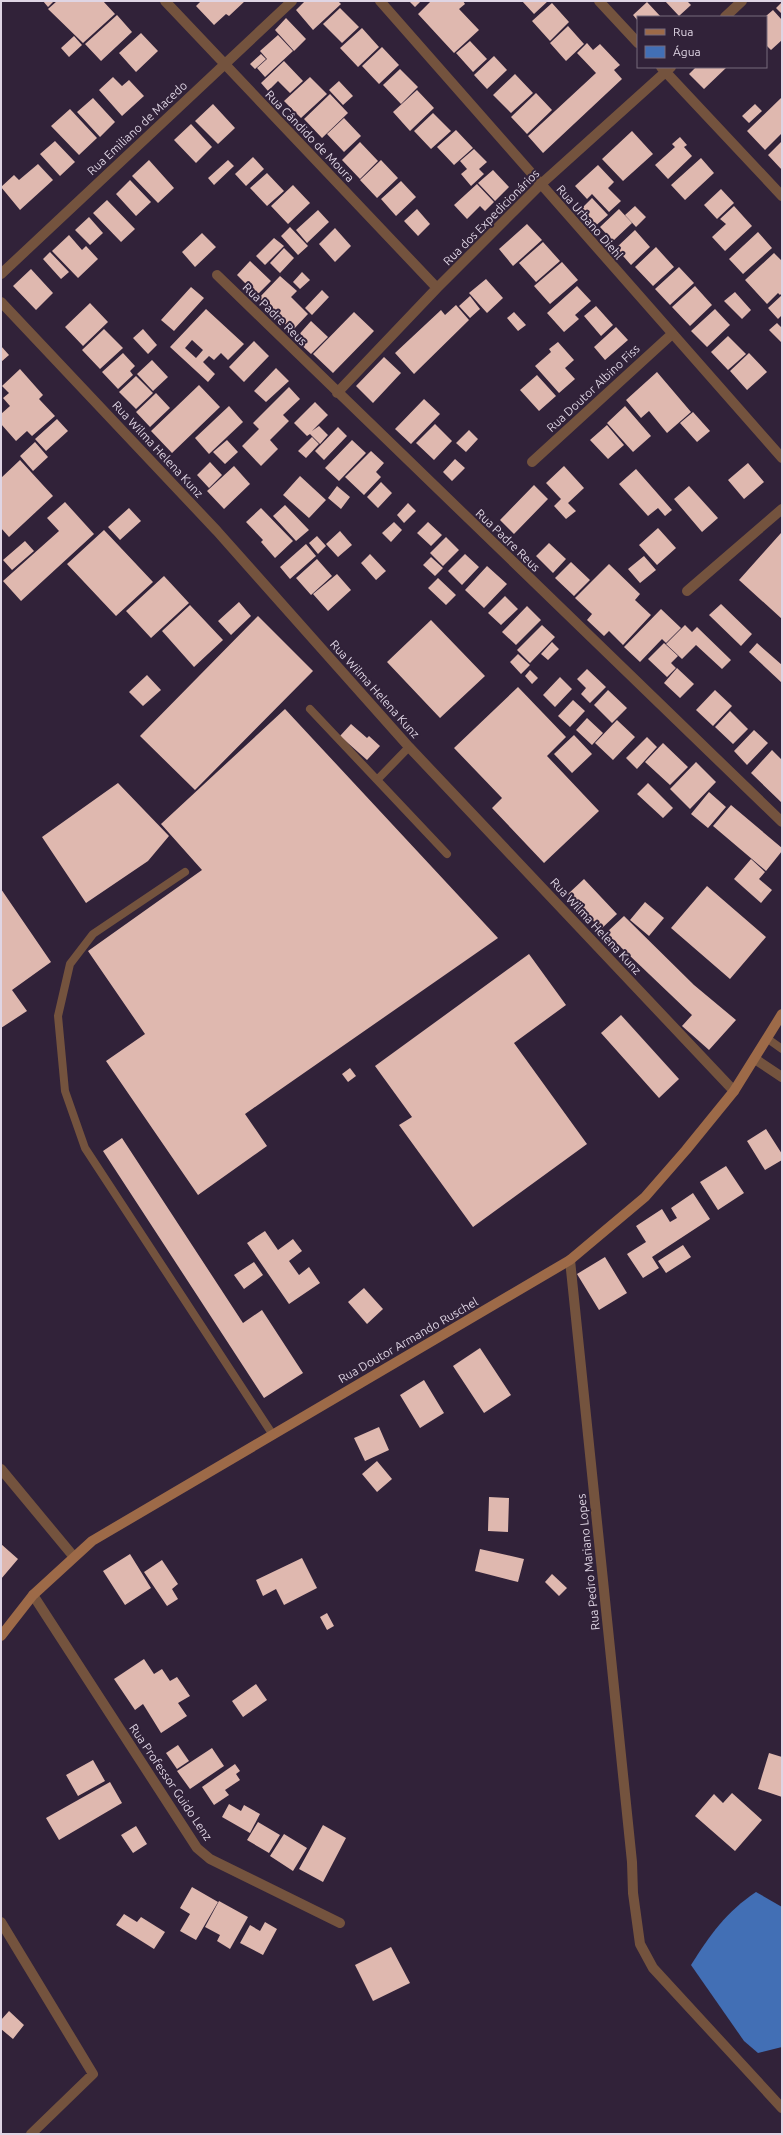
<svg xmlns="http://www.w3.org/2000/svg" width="783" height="2135" viewBox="0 0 783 2135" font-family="Ubuntu,sans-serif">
<rect width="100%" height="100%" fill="#312239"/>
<path fill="#426fb5" d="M 756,1892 L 782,1907 L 782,2047 L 758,2053 L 744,2041 L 691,1965 C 710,1935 726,1912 756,1892 Z"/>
<path fill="#dfb8af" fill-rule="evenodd" d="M 43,1 L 54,1 L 48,7 Z
M 57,1 L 103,1 L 115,14 L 83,43 L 48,9 Z
M 201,1 L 245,1 L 229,16 L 226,14 L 214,25 L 196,6 Z
M 305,1 L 338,1 L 341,4 L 313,30 L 296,10 Z
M 409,1 L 421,1 L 415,7 Z
M 431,1 L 463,1 L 465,4 L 459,9 L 479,30 L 454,53 L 418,14 Z
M 522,1 L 548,1 L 534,14 Z
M 665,1 L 687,1 L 691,5 L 679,16 Z
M 647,2 L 661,17 L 638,17 L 638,21 L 633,15 Z
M 782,2 L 782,14 L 776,8 Z
M 552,3 L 569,22 L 550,41 L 532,21 Z
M 340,8 L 359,27 L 342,43 L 323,24 Z
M 773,10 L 782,20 L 782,40 L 771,50 L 766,45 L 766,16 Z
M 117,15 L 132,32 L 101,61 L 85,44 Z
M 286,18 L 306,39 L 294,51 L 275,30 Z
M 568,26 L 584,44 L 566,61 L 550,43 Z
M 362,28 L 379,47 L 358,67 L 340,48 Z
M 141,33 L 158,51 L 136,72 L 119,53 Z
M 278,35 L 293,51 L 265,77 L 257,68 L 267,59 L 260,51 Z
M 74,36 L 82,45 L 69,57 L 61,48 Z
M 470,41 L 487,59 L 473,72 L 456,53 Z
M 587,43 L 593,50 L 600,44 L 620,65 L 614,70 L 622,79 L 543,153 L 528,136 L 596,73 L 577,53 Z
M 382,47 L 399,65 L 379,84 L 362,66 Z
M 261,54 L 266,59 L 255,69 L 250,64 Z
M 494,56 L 507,70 L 487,89 L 474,75 Z
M 284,61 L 303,81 L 290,93 L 278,81 L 268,91 L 261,83 Z
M 696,67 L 727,67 L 704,89 L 689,74 Z
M 400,69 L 418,87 L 401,104 L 383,85 Z
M 515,74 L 533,93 L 511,113 L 493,95 Z
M 113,77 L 122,86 L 129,80 L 144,96 L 122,116 L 99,90 Z
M 310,77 L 327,94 L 301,118 L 284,101 Z
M 339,81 L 353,96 L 343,105 L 329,90 Z
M 417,90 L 434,108 L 410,131 L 393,112 Z
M 536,93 L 552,110 L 527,134 L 511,117 Z
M 330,94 L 348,113 L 322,138 L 304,119 Z
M 93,98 L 115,122 L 100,137 L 77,112 Z
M 781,98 L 782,133 L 765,150 L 747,131 Z
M 213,104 L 235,128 L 218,144 L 195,121 Z
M 755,104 L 762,111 L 749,123 L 742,116 Z
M 70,109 L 97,138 L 79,155 L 51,126 Z
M 433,113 L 451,131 L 431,149 L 414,131 Z
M 344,118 L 361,136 L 344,152 L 327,134 Z
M 191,124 L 212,147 L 196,163 L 174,140 Z
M 456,130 L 473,148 L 454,165 L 437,147 Z
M 632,131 L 653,154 L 623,181 L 602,159 Z
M 680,137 L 687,145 L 684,147 L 692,156 L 668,179 L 655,165 L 675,147 L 672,144 Z
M 55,141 L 75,162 L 60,176 L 40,154 Z
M 782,141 L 782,170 L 768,155 Z
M 360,142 L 378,161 L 360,179 L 342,160 Z
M 474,149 L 487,162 L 479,169 L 484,174 L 471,186 L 461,174 L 467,169 L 460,161 Z
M 253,157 L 264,169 L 246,186 L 235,174 Z
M 701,158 L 714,173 L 685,200 L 671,185 Z
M 149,160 L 174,188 L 158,203 L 132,176 Z
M 228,160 L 234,166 L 214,185 L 208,178 Z
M 381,160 L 398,178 L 377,198 L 360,180 Z
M 38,164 L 53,180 L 20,210 L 1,187 L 14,175 L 19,180 Z
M 598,165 L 614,182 L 608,188 L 621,201 L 609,212 L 592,194 L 587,199 L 575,186 Z
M 493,170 L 509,187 L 495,201 L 478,183 Z
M 267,173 L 284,191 L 267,206 L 250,188 Z
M 130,180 L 151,202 L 136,216 L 116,194 Z
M 401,181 L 416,197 L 396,216 L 381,199 Z
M 477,184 L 494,202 L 485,211 L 480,206 L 467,219 L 454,205 Z
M 293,185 L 310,203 L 288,224 L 271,206 Z
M 721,189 L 734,203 L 717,219 L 704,205 Z
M 592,198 L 608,215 L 593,228 L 578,212 Z
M 107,200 L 135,229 L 121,242 L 93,213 Z
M 635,206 L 646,217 L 636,227 L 625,215 Z
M 734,206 L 752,226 L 725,251 L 712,237 L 726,224 L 720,219 Z
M 417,209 L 430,224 L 418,236 L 404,221 Z
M 619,209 L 632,223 L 613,241 L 600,227 Z
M 318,210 L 329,222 L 307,243 L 296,230 Z
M 89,217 L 103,233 L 90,245 L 75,230 Z
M 527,224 L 542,240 L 513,266 L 499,249 Z
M 290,227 L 308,246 L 298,255 L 281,236 Z
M 335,228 L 351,246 L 335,262 L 319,244 Z
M 635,230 L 650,247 L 631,265 L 616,248 Z
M 758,232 L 772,248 L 743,274 L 729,259 Z
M 202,233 L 216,247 L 195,267 L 182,252 Z
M 69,235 L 82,250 L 86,246 L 98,259 L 78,278 L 52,251 Z
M 274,238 L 284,246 L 265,265 L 256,256 Z
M 543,242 L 560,261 L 536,282 L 519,263 Z
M 656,247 L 674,267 L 653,286 L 635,267 Z
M 284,248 L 294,258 L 280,273 L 270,263 Z
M 50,252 L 69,272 L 61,279 L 43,259 Z
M 774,253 L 782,261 L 782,293 L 780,295 L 778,293 L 767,304 L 745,280 Z
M 250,261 L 271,281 L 257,295 L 237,275 Z
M 562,262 L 578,280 L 550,304 L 534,286 Z
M 679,267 L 694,283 L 670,305 L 655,289 Z
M 31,269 L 53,293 L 36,310 L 13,286 Z
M 302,272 L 310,280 L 300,289 L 293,282 Z
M 280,276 L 297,291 L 291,297 L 308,314 L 292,331 L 259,298 Z
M 486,279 L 503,298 L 487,313 L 469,293 Z
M 577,286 L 591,301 L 575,315 L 579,319 L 564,332 L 547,313 Z
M 695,286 L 712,305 L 690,326 L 672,307 Z
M 191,287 L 204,298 L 174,331 L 161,320 Z
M 322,290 L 329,297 L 312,315 L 305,308 Z
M 735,292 L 751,310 L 742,319 L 724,301 Z
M 782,295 L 782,315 L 778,319 L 768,308 Z
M 470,296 L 480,309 L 470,318 L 459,306 Z
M 90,303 L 108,322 L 83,346 L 65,327 Z
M 456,305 L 469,320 L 414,374 L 395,353 L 441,310 L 445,315 Z
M 596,306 L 613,325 L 601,336 L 584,316 Z
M 206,309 L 244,344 L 228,360 L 221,353 L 214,360 L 209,356 L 203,362 L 215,374 L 208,382 L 170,347 ZM 192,340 L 203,350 L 196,358 L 185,348 Z
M 715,309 L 730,325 L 707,347 L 691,331 Z
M 354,312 L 374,331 L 333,373 L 313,354 Z
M 514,312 L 526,325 L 518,331 L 507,318 Z
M 311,321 L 328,337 L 311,354 L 295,339 Z
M 777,323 L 782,328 L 782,343 L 769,330 Z
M 616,327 L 628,340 L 605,360 L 594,347 Z
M 104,329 L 123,348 L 100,369 L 82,350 Z
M 143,329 L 157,345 L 148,354 L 133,338 Z
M 728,336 L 746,354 L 728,370 L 711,352 Z
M 254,341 L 269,356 L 244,382 L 229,367 Z
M 558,342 L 574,360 L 565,368 L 575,379 L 559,393 L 535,366 L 551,352 L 549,349 Z
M 1,346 L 9,355 L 1,362 Z
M 123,353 L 135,366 L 130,371 L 133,375 L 118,389 L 102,372 Z
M 749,353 L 767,372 L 747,390 L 730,371 Z
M 384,357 L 401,373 L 373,403 L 356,386 Z
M 152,360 L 168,377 L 153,391 L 137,374 Z
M 276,368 L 289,381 L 266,402 L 254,391 Z
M 20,369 L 43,395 L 39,399 L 55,416 L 32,436 L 27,431 L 16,441 L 1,424 L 1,414 L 10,406 L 3,398 L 9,393 L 2,386 Z
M 657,372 L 691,412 L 667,433 L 649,411 L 641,418 L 626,400 Z
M 537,375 L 556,396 L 539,411 L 520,390 Z
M 136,376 L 153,393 L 136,409 L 119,392 Z
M 199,385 L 220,407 L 172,453 L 151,431 Z
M 289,387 L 300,399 L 283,415 L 289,421 L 270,440 L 278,449 L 261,466 L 242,446 L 259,429 L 253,423 Z
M 156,393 L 170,408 L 150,427 L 136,412 Z
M 424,399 L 440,414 L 411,444 L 395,429 Z
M 315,402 L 328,415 L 312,431 L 319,426 L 328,435 L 320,444 L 310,434 L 307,436 L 294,423 Z
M 229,406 L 243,422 L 209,454 L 195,438 Z
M 625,406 L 651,436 L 633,452 L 607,423 Z
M 693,412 L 710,431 L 697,442 L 680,423 Z
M 57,419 L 68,431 L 46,451 L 35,439 Z
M 435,424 L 452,441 L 434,460 L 416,443 Z
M 607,425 L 624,445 L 608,459 L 590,440 Z
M 338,427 L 347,436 L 324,460 L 315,451 Z
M 469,430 L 478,439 L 466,452 L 456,443 Z
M 312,437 L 319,444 L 306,458 L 298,451 Z
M 227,440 L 238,452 L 225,464 L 213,452 Z
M 352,440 L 366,453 L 339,481 L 325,468 Z
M 35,442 L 48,457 L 33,471 L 20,456 Z
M 371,451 L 384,463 L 376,472 L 381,477 L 364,495 L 345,477 Z
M 455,459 L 465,468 L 452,481 L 443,472 Z
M 20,460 L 53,496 L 9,537 L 1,528 L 1,478 Z
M 210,462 L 222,475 L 209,488 L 197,475 Z
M 748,463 L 764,482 L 744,499 L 728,480 Z
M 234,466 L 250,484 L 224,509 L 207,491 Z
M 564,466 L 584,488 L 568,503 L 576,511 L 566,519 L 554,506 L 561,499 L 546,483 Z
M 636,469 L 672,510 L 665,516 L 658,508 L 648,516 L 619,484 Z
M 300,476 L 326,500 L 309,518 L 283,495 Z
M 381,482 L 392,493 L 378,508 L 367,497 Z
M 534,485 L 548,499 L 514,534 L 500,520 Z
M 337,486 L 350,497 L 341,509 L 328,498 Z
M 689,486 L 718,518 L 702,532 L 674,499 Z
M 65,502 L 94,534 L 21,601 L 3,581 L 59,531 L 47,518 Z
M 408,503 L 416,511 L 404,523 L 397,515 Z
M 285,505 L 309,530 L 296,541 L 273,516 Z
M 129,508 L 141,521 L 120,540 L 108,527 Z
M 261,508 L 293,541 L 275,558 L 261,542 L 263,540 L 246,522 Z
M 394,522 L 402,530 L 391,542 L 382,533 Z
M 428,522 L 442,535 L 431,546 L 417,533 Z
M 658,528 L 676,548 L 657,565 L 639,545 Z
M 104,530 L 153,582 L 116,616 L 67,564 Z
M 340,531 L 352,545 L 338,557 L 326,544 Z
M 781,533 L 782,535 L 782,619 L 739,580 Z
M 317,536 L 326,546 L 318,554 L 309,543 Z
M 446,537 L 459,550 L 443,566 L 430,553 Z
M 25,541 L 34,551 L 12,570 L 3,560 Z
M 549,543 L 566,559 L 553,573 L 536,556 Z
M 306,544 L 316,556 L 290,579 L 280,567 Z
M 370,554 L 386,571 L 376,580 L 361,563 Z
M 465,554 L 479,567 L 462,585 L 448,571 Z
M 644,556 L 656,570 L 640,583 L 628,569 Z
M 431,557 L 443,568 L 435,576 L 423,565 Z
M 317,559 L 332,576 L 311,595 L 296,578 Z
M 571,562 L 590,580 L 574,596 L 555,578 Z
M 609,564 L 640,594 L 635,600 L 651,615 L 623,645 L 609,631 L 604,636 L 587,620 L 592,614 L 575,598 Z
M 487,566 L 507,584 L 484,608 L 465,590 Z
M 337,574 L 351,590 L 328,611 L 313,594 Z
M 164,576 L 189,603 L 151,638 L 126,611 Z
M 438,578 L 456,595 L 446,605 L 428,588 Z
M 505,596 L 518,609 L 501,625 L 488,613 Z
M 239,602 L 251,616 L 231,635 L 218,621 Z
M 721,604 L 752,634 L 741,646 L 709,615 Z
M 190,605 L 223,640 L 194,667 L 162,631 Z
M 527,606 L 541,620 L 516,645 L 502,632 Z
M 661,609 L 681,628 L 666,643 L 662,639 L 640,662 L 624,647 Z
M 258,616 L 313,671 L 195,790 L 140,736 Z
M 431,620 L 485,676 L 440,718 L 387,662 Z
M 542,625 L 555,637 L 530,663 L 517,650 Z
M 685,625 L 692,632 L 697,627 L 731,660 L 722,669 L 696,645 L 682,659 L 666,644 Z
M 552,642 L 559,649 L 548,660 L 541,654 Z
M 664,643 L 678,656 L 671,663 L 676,668 L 667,677 L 648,659 Z
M 757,643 L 782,665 L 782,683 L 749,652 Z
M 518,654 L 530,665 L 521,674 L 510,662 Z
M 677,668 L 694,684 L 680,698 L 664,683 Z
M 587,669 L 606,687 L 590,703 L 581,694 L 586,688 L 577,679 Z
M 530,670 L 538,678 L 532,684 L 525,676 Z
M 147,675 L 161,690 L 143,706 L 129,692 Z
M 560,677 L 572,689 L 555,707 L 543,695 Z
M 518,687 L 566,737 L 547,756 L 599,811 L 544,863 L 492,808 L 502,798 L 454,748 Z
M 608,690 L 627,708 L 612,723 L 594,705 Z
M 715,690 L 732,706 L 713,726 L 696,710 Z
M 573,700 L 585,711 L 570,727 L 558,716 Z
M 285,709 L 498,938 L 245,1114 L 267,1146 L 198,1195 L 106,1061 L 145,1034 L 88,951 L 202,870 L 161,824 Z
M 730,711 L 748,729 L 733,744 L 715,727 Z
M 587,718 L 603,733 L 592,745 L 576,730 Z
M 617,720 L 635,737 L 613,760 L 595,743 Z
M 351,724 L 367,738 L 369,736 L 380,746 L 367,760 L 340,736 Z
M 754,730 L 768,743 L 747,765 L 734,751 Z
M 574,735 L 592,754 L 572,773 L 554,754 Z
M 647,737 L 657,747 L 637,769 L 626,758 Z
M 663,743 L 688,767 L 670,785 L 645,762 Z
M 772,750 L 782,760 L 782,803 L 751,773 Z
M 696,762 L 716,782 L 690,809 L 670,789 Z
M 118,783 L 169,836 L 148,861 L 86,903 L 42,837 Z
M 648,783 L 673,808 L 663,818 L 637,794 Z
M 709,792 L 726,807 L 708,828 L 691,814 Z
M 731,805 L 782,848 L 782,851 L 766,871 L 713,826 Z
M 751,859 L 765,872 L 759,879 L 772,890 L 761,903 L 734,879 Z
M 584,879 L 617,914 L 601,929 L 568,894 Z
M 707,886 L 766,937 L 730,979 L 671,928 Z
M 1,889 L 51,962 L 12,990 L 27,1011 L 1,1028 Z
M 645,902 L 664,918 L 649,936 L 630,920 Z
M 624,916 L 694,985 L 736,1020 L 709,1050 L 682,1026 L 692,1015 L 606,933 Z
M 529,954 L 566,1005 L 514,1043 L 587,1144 L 473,1227 L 399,1125 L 412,1117 L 375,1066 Z
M 621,1015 L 679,1079 L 659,1098 L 601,1033 Z
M 350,1068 L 356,1076 L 348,1082 L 342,1074 Z
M 766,1129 L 782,1154 L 782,1160 L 765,1170 L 747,1141 Z
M 122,1138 L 243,1323 L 262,1310 L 303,1373 L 264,1398 L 103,1151 Z
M 726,1166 L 744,1193 L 718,1210 L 700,1182 Z
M 693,1193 L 710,1219 L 652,1257 L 659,1268 L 643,1278 L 627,1254 L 646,1242 L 636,1226 L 662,1209 L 670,1222 L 677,1218 L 671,1208 Z
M 265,1231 L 278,1250 L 293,1239 L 302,1251 L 289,1261 L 299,1275 L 309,1267 L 320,1283 L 289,1304 L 247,1243 Z
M 683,1245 L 691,1257 L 666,1273 L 658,1261 Z
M 605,1257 L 627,1293 L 599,1310 L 577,1274 Z
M 254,1262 L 263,1275 L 244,1289 L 234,1275 Z
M 364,1288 L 383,1309 L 367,1324 L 348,1302 Z
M 480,1348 L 511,1395 L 484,1413 L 453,1366 Z
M 424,1380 L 444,1413 L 420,1428 L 400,1395 Z
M 379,1427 L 389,1450 L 365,1461 L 354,1438 Z
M 377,1461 L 392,1479 L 377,1492 L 362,1474 Z
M 489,1497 L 509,1498 L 508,1532 L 488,1531 Z
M 1,1544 L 18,1559 L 1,1579 Z
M 480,1549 L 524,1559 L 518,1582 L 475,1571 Z
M 130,1554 L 151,1588 L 125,1605 L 103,1571 Z
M 302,1558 L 317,1588 L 284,1605 L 276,1589 L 263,1596 L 256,1580 Z
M 162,1560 L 178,1584 L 172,1589 L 178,1599 L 167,1606 L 144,1572 Z
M 552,1574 L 567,1588 L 559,1596 L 545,1582 Z
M 327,1613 L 334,1626 L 327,1630 L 320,1617 Z
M 144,1659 L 154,1674 L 162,1669 L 170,1681 L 177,1677 L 190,1696 L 178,1703 L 187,1716 L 161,1733 L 153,1720 L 158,1716 L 153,1720 L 143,1704 L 135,1710 L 114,1679 Z
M 256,1684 L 267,1700 L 243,1717 L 232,1701 Z
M 178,1745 L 189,1761 L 177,1769 L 166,1753 Z
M 212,1748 L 224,1766 L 190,1789 L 177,1771 Z
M 769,1753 L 782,1757 L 782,1797 L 758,1789 Z
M 93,1760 L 105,1781 L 78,1796 L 66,1775 Z
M 235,1764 L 240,1771 L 236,1774 L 240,1780 L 225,1790 L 229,1795 L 214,1805 L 202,1787 Z
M 110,1782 L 122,1803 L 59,1840 L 46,1818 Z
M 732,1793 L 762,1820 L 735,1851 L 695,1816 L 714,1794 L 723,1803 Z
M 229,1804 L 241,1811 L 244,1805 L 260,1814 L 250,1833 L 222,1817 Z
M 258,1822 L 280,1835 L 269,1853 L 247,1840 Z
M 323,1825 L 346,1838 L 323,1882 L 299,1869 Z
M 136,1826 L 147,1844 L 133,1853 L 121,1835 Z
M 284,1834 L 307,1848 L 293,1871 L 270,1856 Z
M 192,1887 L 218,1902 L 196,1940 L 180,1931 L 190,1914 L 180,1908 Z
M 219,1901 L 248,1917 L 230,1949 L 217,1941 L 220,1935 L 205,1927 Z
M 124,1914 L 137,1922 L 141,1917 L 165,1932 L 154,1949 L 116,1925 Z
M 265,1922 L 277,1929 L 263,1955 L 240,1943 L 250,1925 L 260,1931 Z
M 391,1947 L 410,1983 L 373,2001 L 355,1965 Z
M 9,2011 L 24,2025 L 13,2039 L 1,2029 L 1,2020 Z"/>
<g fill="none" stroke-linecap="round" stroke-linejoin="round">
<path stroke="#74533e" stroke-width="8" d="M 310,709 L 447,854
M 377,780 L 409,747
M 185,872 L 93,934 L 70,964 L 58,1016 L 65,1091 L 85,1148 L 273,1435
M 768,1039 L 782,1049"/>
<path stroke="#74533e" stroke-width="10" d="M 165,1 L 437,288
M 380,1 L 782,458
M 599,1 L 638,43
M 725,17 L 742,1
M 661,67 L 782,196
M 1,274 L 292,1
M 217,275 L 782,822
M 1,302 L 217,531 L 409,747 L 734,1091
M 337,393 L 437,288 L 540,185 L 671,67
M 532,462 L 672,334
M 687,591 L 782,509
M 755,1059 L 782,1077
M 570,1260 L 632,1862 L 633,1893 L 640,1944 L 653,1968 L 782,2108
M 1,1469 L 74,1557
M 33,1595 L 197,1848 L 210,1859 L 340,1923
M 1,1922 L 93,2074 L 31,2134"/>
<path stroke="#9d6a48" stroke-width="10" d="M 1,1636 L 33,1595 L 92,1541 L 570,1260 L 645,1197 L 686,1150 L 734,1091 L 782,1014"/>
</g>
<g text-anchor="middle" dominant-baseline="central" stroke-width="4" stroke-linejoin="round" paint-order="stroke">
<g font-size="12" fill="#dfd5e4" stroke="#312239">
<text transform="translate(137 128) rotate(-43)">Rua Emiliano de Macedo</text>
<text transform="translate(310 136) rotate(46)">Rua Cândido de Moura</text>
<text transform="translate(491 217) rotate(-45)">Rua dos Expedicionários</text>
<text transform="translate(590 222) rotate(49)">Rua Urbano Diehl</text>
<text transform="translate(275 314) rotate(44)">Rua Padre Reus</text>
<text transform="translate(593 388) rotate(-43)">Rua Doutor Albino Fiss</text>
<text transform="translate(158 449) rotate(47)">Rua Wilma Helena Kunz</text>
<text transform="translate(508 540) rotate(44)">Rua Padre Reus</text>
<text transform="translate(375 689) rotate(48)">Rua Wilma Helena Kunz</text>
<text transform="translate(596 926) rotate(47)">Rua Wilma Helena Kunz</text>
<text transform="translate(408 1340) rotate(-30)">Rua Doutor Armando Ruschel</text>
<text transform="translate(588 1562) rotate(-96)">Rua Pedro Mariano Lopes</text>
<text transform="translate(171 1782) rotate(56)">Rua Professor Guido Lenz</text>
</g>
</g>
<rect width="783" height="2135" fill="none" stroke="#dfd5e4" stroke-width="4"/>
<rect x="637" y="16" width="130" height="52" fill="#312239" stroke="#776a7d"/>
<rect x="645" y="29" width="20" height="6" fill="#9d6a48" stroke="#776a7d"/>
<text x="673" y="36" font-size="12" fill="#dfd5e4">Rua</text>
<rect x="645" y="46" width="20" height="12" fill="#426fb5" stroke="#776a7d"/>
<text x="673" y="56" font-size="12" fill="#dfd5e4">Água</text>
</svg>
